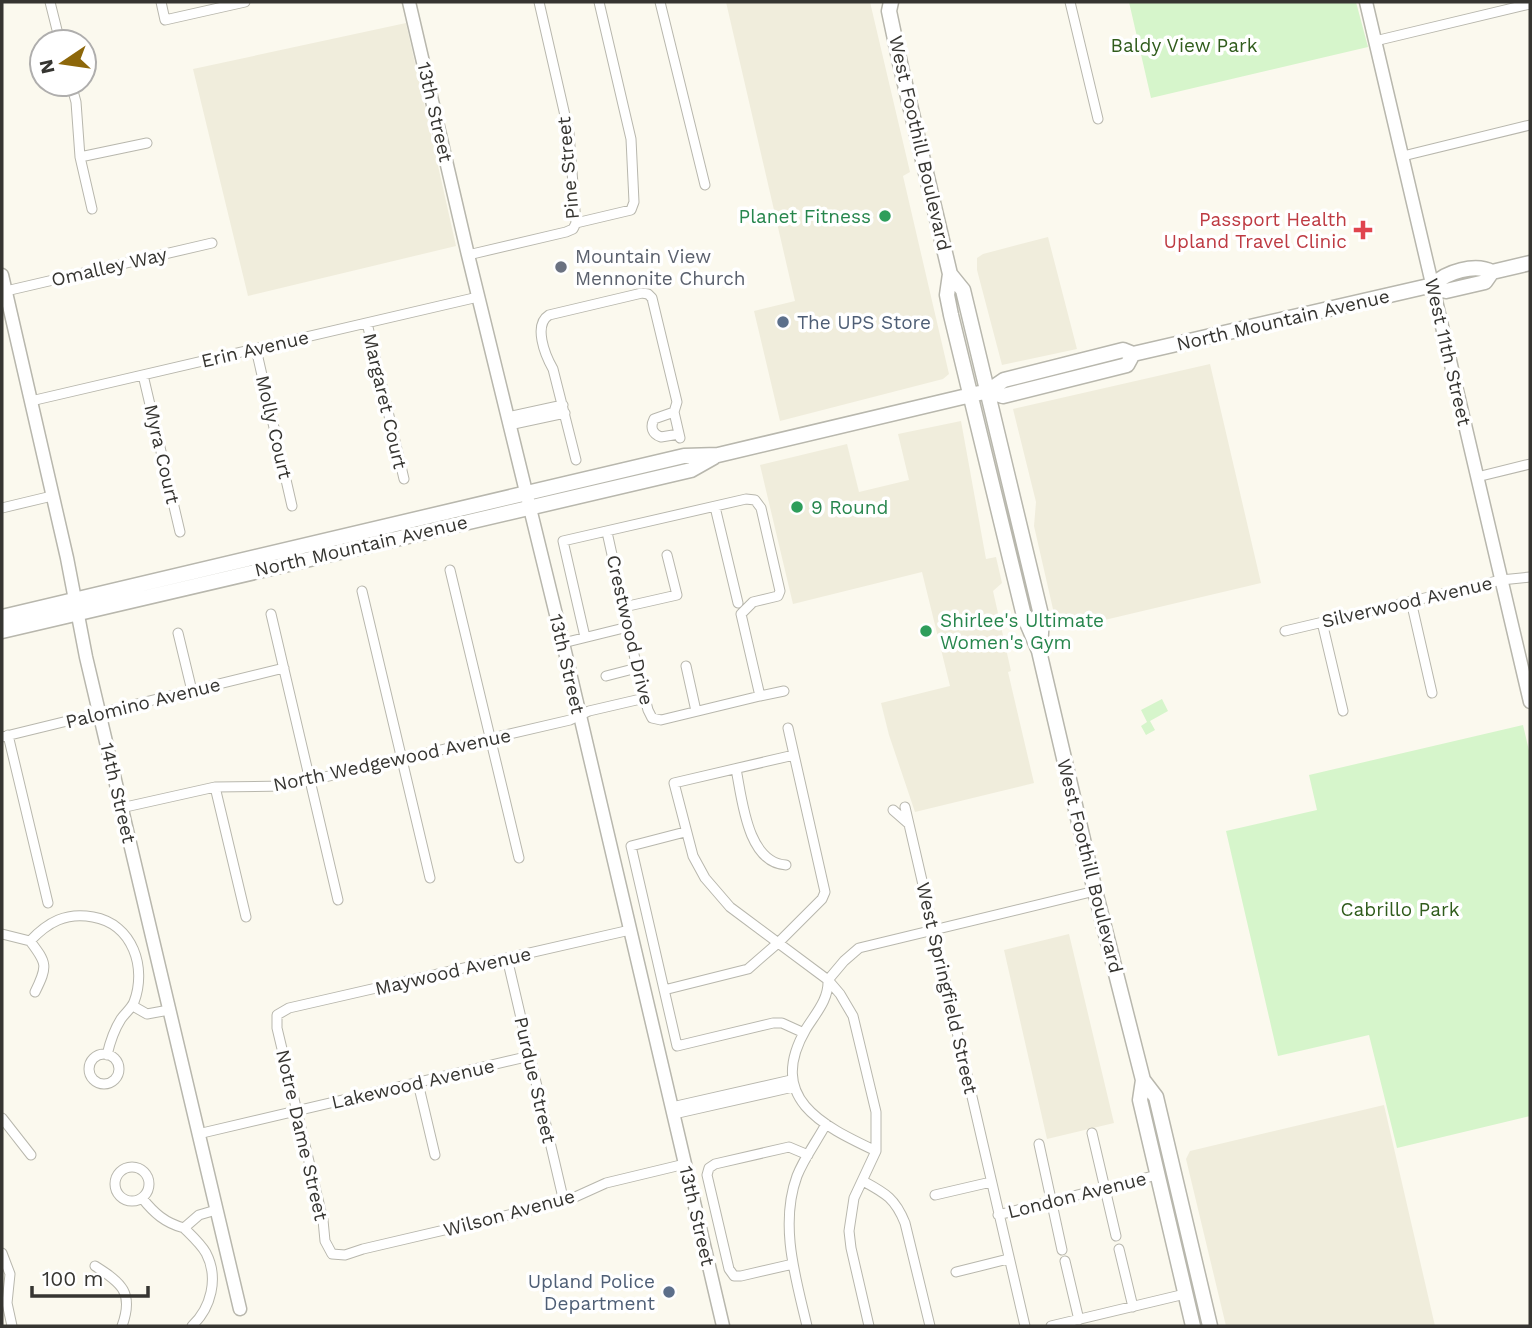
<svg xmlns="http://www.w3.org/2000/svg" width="1532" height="1328" viewBox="0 0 1532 1328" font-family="'Work Sans',sans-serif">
<rect width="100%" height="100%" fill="#fbf9ee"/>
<path fill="#f0eddc" d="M 726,2 L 870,2 L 910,172 L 903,176 L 949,374 L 943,379 L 780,421 L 754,311 L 795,301 Z
M 406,23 L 456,246 L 248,296 L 193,69 Z
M 1048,237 L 1077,349 L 1002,365 L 977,270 L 977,258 L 983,254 Z
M 1210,364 L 1261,583 L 1058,631 L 1034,526 L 1036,502 L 1013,409 Z
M 961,421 L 986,559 L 996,557 L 1002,583 L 993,591 L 1011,671 L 1008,672 L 1034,783 L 915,812 L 889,735 L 881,703 L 950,686 L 922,572 L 793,604 L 760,465 L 847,444 L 859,492 L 909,480 L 898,434 Z
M 1069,934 L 1114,1123 L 1047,1139 L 1004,950 Z
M 1384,1105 L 1435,1326 L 1226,1326 L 1186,1159 L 1190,1151 Z"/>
<path fill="#d6f5cb" d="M 1129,2 L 1356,2 L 1368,47 L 1151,98 Z
M 1162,699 L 1168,711 L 1150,721 L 1155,730 L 1146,735 L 1141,726 L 1147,722 L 1141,710 Z
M 1523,725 L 1530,755 L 1530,1116 L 1397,1148 L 1369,1035 L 1278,1056 L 1226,831 L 1317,810 L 1309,775 Z"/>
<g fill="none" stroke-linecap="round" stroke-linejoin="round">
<defs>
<path id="street" d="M 50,2 L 60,42
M 161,2 L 165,20 L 245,2
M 660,2 L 705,185
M 1070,2 L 1098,119
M 1375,41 L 1530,4
M 71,84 L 76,102 L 80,157 L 92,209
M 1403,156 L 1530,125
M 80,157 L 147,143
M 576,223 L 631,210 L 634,202 L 631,139 L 599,2
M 468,255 L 566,232 L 573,229 L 576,223 L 569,133 L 539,2
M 6,291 L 212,243
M 367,323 L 404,479
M 256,349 L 292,506
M 143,375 L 180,532
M 31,401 L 478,297
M 674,412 L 654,419 C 650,427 652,434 661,437 L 679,434
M 507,417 L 563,405
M 509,425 L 565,413
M 576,460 L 553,369 C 545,355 533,325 549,315 L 642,293 L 648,294 L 652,298 L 677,402 L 674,412 L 680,438
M 1477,477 L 1530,464
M 715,507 L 738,603
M 2,508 L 52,496
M 450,570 L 519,858
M 362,591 L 430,878
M 1411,601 L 1432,693
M 624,607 L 677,595 L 667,555
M 271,614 L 338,900
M 1322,622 L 1343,711
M 1285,631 L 1501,580 L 1530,577
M 178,633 L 192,691
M 585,637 L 563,541 L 746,499 L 755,500 L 761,508 L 780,591 L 778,596 L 753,602 L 741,614 L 760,696 L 661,720 L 652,718 L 648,710 L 637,668 L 607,532
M 563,643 L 628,627
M 686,666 L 696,711
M 606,676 L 637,668
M 760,696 L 784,691
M 8,735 L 48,903
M 2,737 L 284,668
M 794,755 L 674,783 L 693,856 L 705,878 L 730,907 L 828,980 L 840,994 L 853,1016 L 876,1112 L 876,1151 L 854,1198 L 849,1231 L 851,1248 L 869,1326
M 736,769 C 742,798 747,863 786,865
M 215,787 L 246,917
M 905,807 L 1025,1326
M 121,808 L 215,787 L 286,786 L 570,720 L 589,711 L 645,698
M 893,810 L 909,824
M 685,832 L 631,846 L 677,1046 L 773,1023 L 782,1023 L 804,1033
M 630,930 L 289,1008 L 277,1015 L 277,1028 L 323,1220 L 325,1241 L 332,1254 L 345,1255 L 363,1249 L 564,1202 L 606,1183 L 685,1164
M 2,934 L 30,941 C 48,922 66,912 93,917 C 133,924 147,968 134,1002 C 131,1009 125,1013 121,1019 C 114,1030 110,1042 107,1055
M 30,941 C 47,963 48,966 35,992
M 507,958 L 564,1202
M 664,990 L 748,969 L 779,942 L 822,899 L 825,892 L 788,728
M 133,1006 L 147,1014 L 169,1010
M89 1069a15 15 0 1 1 30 0a15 15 0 1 1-30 0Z
M 418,1083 L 435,1155
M 672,1107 L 791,1080
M 674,1114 L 793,1087
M 2,1118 L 31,1155
M 1092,1133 L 1116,1236
M 198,1134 L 530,1056
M 1039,1144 L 1062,1250
M 876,1151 C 821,1125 766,1098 806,1029 C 816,1013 829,999 828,980 L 844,961 L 859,948 L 1095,891
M115 1184a17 17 0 1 1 34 0a17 17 0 1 1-34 0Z
M 863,1181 C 885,1193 895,1198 905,1223 L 930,1326
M 935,1195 L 991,1182
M 142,1198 C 154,1213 165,1223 184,1228
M 998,1215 L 1157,1175
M 184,1228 C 191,1235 201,1244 206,1253 C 219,1278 211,1308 192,1326
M 184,1228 L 199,1215 L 216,1210
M 1119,1249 L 1133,1307
M 2,1253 L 10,1274 L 7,1303 L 12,1326
M 1065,1261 L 1079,1320
M 793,1264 L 741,1276 L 734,1276 L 729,1269 L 707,1175 L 709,1168 L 715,1164 L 789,1147 L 808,1155
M 95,1266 C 122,1283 134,1293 122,1326
M 956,1272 L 1008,1259
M 807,1326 C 796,1279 779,1225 797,1176 C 804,1158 817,1141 826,1124
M 1051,1326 L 1185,1294"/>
<path id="secondary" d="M 409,2 L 468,255 L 563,643 L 723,1326
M 1366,2 L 1530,702
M 2,275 L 67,558 L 86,657 L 240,1309"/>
<path id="primary" d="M 891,2 L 889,11 L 900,63 L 950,274 L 947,295 L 951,315 L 1024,616 L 1039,651 L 1095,891 L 1143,1080 L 1140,1100 L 1193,1326
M 950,274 L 963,290 L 1042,619 L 1040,647
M 1433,285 L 1446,291 L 1485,282 L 1492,272
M 988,391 L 1003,396 L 1127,365 L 1133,354
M 2,617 L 684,456 L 718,455 L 988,391 L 1004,380 L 1123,350 L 1133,354 L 1433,285 C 1446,272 1475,263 1492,272 L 1530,263
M 2,631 L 691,470 L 714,457
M 1143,1080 L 1156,1097 L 1210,1326"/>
</defs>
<use href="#street" stroke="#b8b7ad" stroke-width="11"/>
<use href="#secondary" stroke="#b8b7ad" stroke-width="15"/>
<use href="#primary" stroke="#b8b7ad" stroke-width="17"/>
<use href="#street" stroke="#fff" stroke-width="9"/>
<use href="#secondary" stroke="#fff" stroke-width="12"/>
<use href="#primary" stroke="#fff" stroke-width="14"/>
</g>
<g fill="#2e9e5b" stroke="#fff" stroke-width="2.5">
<circle cx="885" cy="216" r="7"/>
<circle cx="797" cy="507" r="7"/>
<circle cx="926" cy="631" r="7"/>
</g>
<path fill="#e0444e" stroke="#fff" stroke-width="2.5" d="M1359.5 219.5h7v7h7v7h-7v7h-7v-7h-7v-7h7z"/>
<circle fill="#6b7280" stroke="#fff" stroke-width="2.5" cx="561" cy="267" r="7"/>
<g fill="#5c6f8a" stroke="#fff" stroke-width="2.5">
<circle cx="783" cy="322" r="7"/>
<circle cx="669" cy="1292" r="7"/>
</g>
<g text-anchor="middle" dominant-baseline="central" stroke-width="7" stroke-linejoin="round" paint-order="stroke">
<g font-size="19" fill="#305c1c" stroke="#fff">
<text x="1184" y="45">Baldy View Park</text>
<text x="1400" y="909">Cabrillo Park</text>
</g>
<g font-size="19" fill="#363531" stroke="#fff">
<text transform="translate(435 112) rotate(77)">13th Street</text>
<text transform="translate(920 143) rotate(77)">West Foothill Boulevard</text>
<text transform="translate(568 168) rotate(-95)">Pine Street</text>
<text transform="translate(109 267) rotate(-13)">Omalley Way</text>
<text transform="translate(1283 320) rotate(-13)">North Mountain Avenue</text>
<text transform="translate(255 349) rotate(-13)">Erin Avenue</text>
<text transform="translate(1448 352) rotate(77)">West 11th Street</text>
<text transform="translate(385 401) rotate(77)">Margaret Court</text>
<text transform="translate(274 427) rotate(77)">Molly Court</text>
<text transform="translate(162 454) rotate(77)">Myra Court</text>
<text transform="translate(361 546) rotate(-13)">North Mountain Avenue</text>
<text transform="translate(1407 602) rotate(-13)">Silverwood Avenue</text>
<text transform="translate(630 630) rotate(77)">Crestwood Drive</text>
<text transform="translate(567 664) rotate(77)">13th Street</text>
<text transform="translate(143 703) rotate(-14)">Palomino Avenue</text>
<text transform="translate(392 760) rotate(-12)">North Wedgewood Avenue</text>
<text transform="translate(118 793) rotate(77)">14th Street</text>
<text transform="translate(1090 866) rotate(76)">West Foothill Boulevard</text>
<text transform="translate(453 971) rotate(-13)">Maywood Avenue</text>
<text transform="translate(947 988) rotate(77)">West Springfield Street</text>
<text transform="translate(535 1080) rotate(77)">Purdue Street</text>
<text transform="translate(413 1084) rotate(-13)">Lakewood Avenue</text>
<text transform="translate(302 1135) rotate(77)">Notre Dame Street</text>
<text transform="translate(1077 1195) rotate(-14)">London Avenue</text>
<text transform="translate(509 1213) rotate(-15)">Wilson Avenue</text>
<text transform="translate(697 1216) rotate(77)">13th Street</text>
</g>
<g font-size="19" fill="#27864d" stroke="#fff" text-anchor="start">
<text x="871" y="216" text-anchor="end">Planet Fitness</text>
<text x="811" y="507">9 Round</text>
<text x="940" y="620">Shirlee's Ultimate<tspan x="940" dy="22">Women's Gym</tspan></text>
</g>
<g font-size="19" fill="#be3a42" stroke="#fff" text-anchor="end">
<text x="1347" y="219">Passport Health<tspan x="1347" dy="22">Upland Travel Clinic</tspan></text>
</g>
<g font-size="19" fill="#5b616d" stroke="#fff" text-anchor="start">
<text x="575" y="256">Mountain View<tspan x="575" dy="22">Mennonite Church</tspan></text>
</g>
<g font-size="19" fill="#4e5e75" stroke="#fff" text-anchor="start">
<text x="797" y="322">The UPS Store</text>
<text x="655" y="1281" text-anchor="end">Upland Police<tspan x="655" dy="22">Department</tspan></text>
</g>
</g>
<rect width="1532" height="1328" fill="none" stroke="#363531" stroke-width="7"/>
<g transform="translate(63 63) rotate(257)"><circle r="33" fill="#ffffff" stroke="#afaead" stroke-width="2"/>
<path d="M0-5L12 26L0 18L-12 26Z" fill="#8d670a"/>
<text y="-10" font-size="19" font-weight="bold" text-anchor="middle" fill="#363531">N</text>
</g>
<path d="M32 1286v10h116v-10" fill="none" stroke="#363531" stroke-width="3.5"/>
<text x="42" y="1286" font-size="21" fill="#363531" stroke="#ffffff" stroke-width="5" paint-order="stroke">100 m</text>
</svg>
